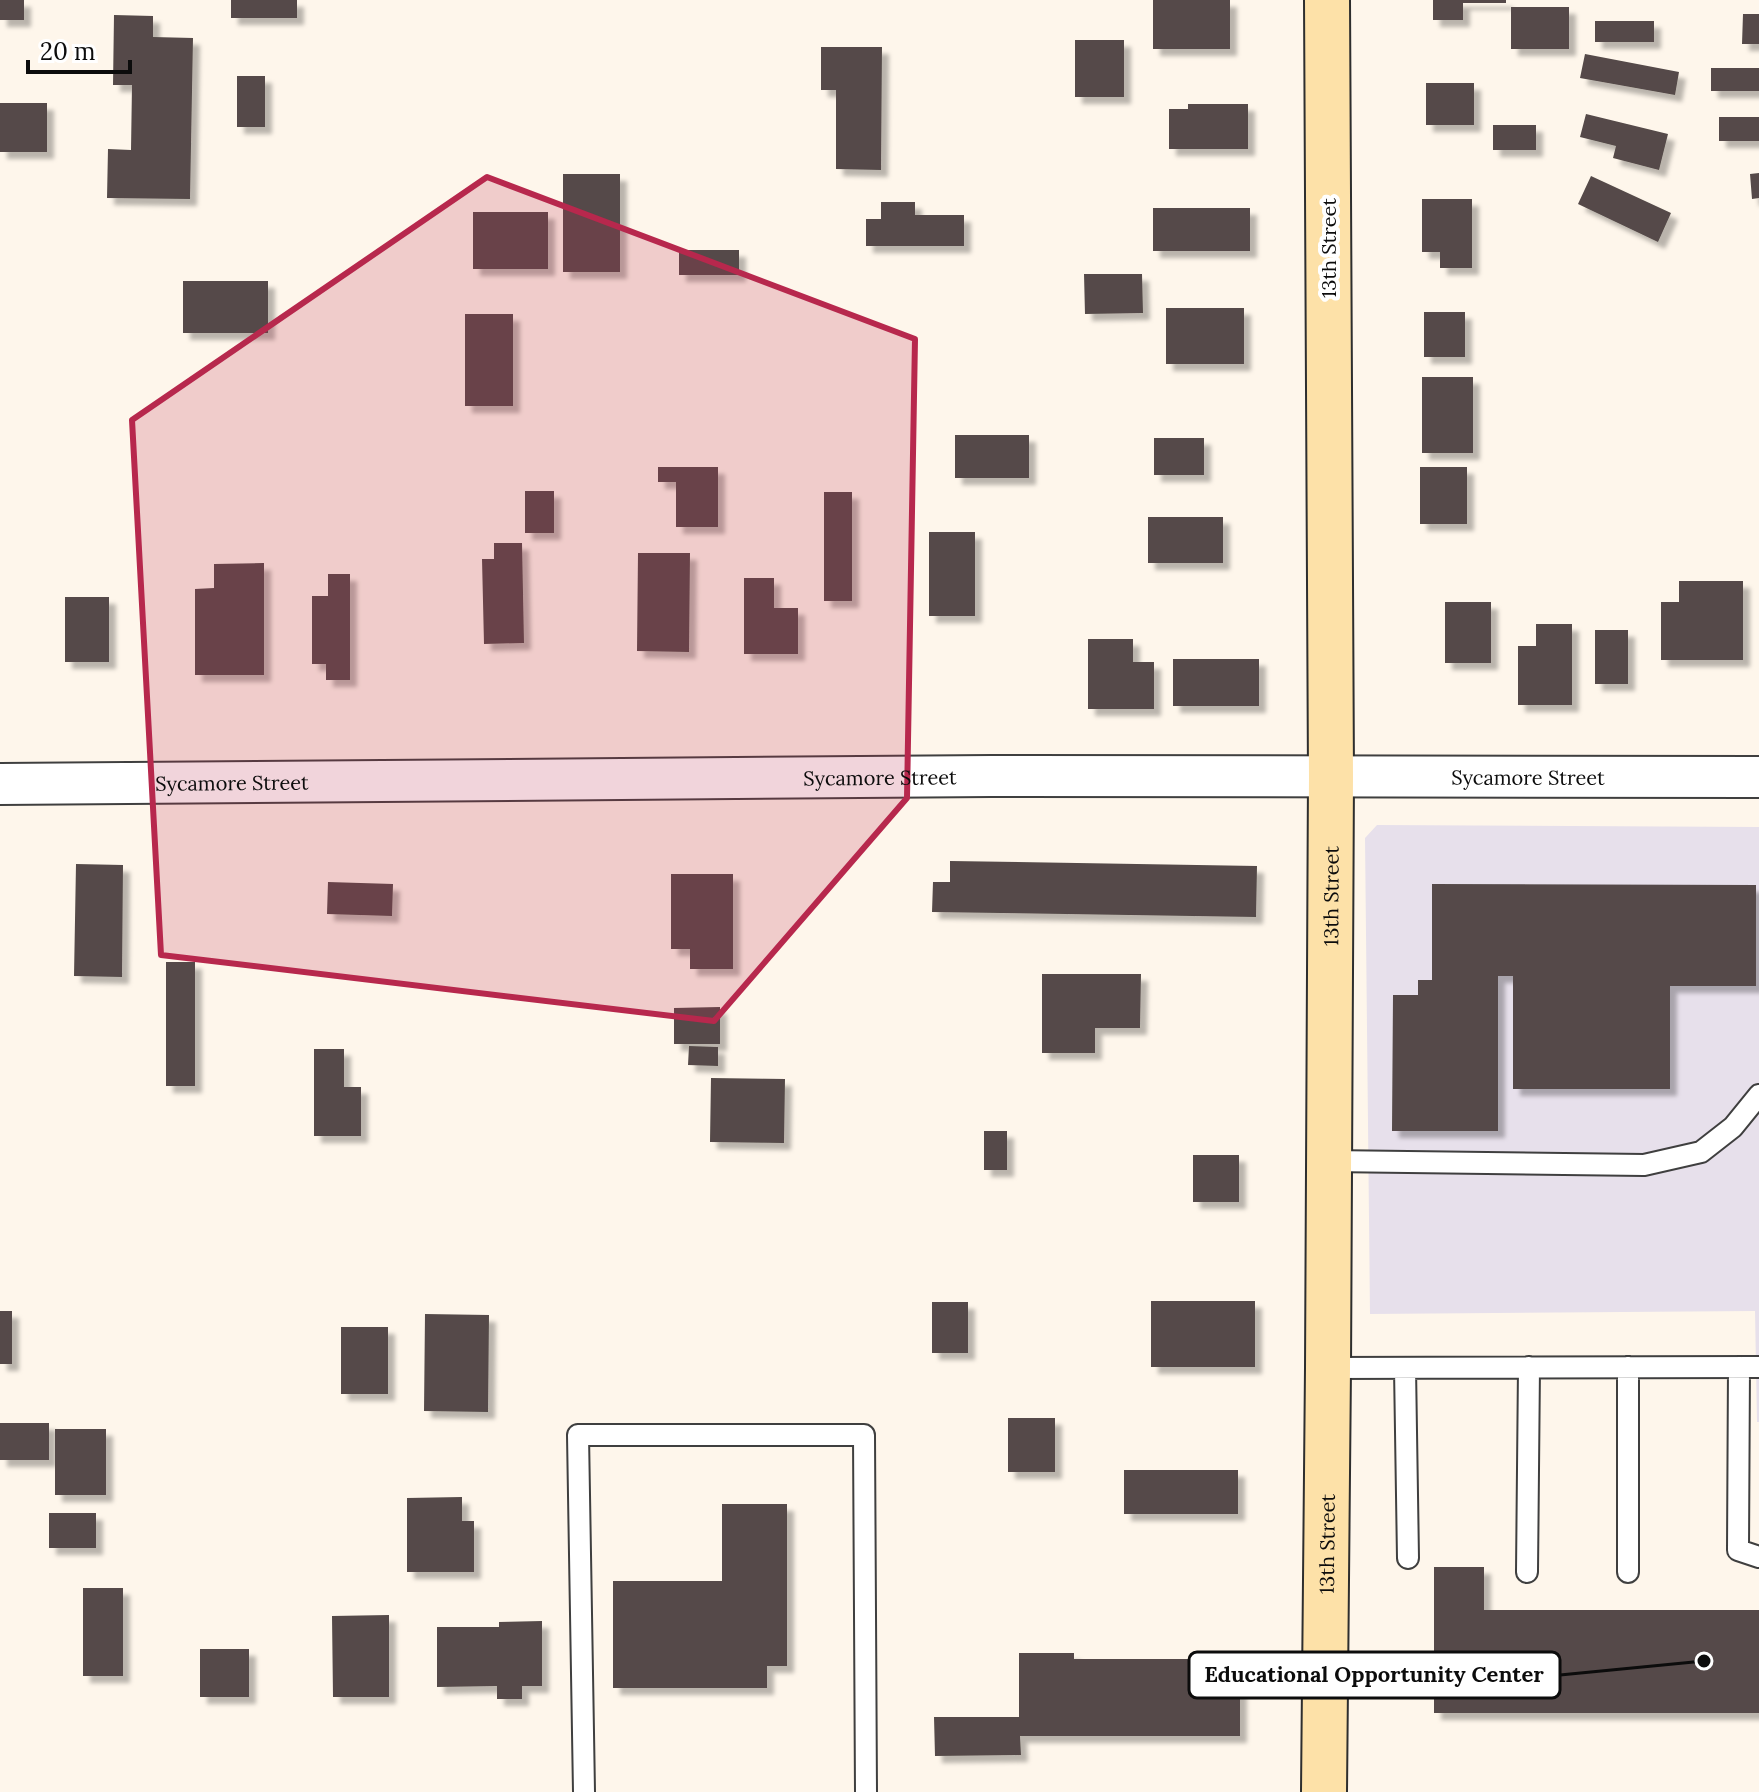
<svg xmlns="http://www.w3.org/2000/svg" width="1759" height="1792" viewBox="0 0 1759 1792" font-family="Lora,serif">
<defs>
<filter id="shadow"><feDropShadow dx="7" dy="7" stdDeviation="2" flood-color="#0004"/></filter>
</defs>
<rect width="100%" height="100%" fill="#fef6eb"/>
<path fill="#e7e0eb" d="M 1377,825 L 1759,827 L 1759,1422 L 1757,1422 L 1755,1311 L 1370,1314 L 1365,838 Z"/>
<path fill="#544a48" filter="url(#shadow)" d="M 0,0 L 24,0 L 24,20 L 0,20 Z
M 231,0 L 297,0 L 297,18 L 231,18 Z
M 1153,0 L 1230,0 L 1230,49 L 1153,49 Z
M 1433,0 L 1506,0 L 1506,3 L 1463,3 L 1463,20 L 1433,20 Z
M 1511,7 L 1569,7 L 1569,49 L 1511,49 Z
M 1743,14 L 1759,14 L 1759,44 L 1742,44 Z
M 114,15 L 153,16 L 153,37 L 193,38 L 190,199 L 107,198 L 108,149 L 131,150 L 132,85 L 113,85 Z
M 1595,21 L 1654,21 L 1654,42 L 1595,42 Z
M 1075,40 L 1124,40 L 1124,97 L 1075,97 Z
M 821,47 L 882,47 L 881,170 L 836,169 L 836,90 L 821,90 Z
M 1585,54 L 1679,72 L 1675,95 L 1580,78 Z
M 1711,68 L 1759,68 L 1759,91 L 1711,91 Z
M 237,76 L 265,76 L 265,127 L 237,127 Z
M 1426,83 L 1474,83 L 1474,125 L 1426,125 Z
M 0,103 L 47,103 L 47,152 L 0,152 Z
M 1188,104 L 1248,104 L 1248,149 L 1169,149 L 1169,109 L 1188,109 Z
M 1586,114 L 1668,134 L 1659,170 L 1613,158 L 1616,146 L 1580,137 Z
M 1719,117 L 1759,117 L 1759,141 L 1719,141 Z
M 1493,125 L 1536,125 L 1536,150 L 1493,150 Z
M 1759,173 L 1759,198 L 1752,199 L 1750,174 Z
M 563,174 L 620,174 L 620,272 L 563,272 Z
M 1591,176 L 1671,213 L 1658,242 L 1578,204 Z
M 1422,199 L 1472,199 L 1472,268 L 1440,268 L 1440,252 L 1422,252 Z
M 881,202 L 915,202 L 915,215 L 964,215 L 964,246 L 866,246 L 866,219 L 881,219 Z
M 1153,208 L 1250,208 L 1250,251 L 1153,251 Z
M 473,212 L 548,212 L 548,269 L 473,269 Z
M 679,250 L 739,250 L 739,275 L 679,275 Z
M 1084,274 L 1142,274 L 1143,313 L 1085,314 Z
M 183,281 L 268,281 L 268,333 L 183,333 Z
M 1166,308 L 1244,308 L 1244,364 L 1166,364 Z
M 1424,312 L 1465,312 L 1465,357 L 1424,357 Z
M 465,314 L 513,314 L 513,406 L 465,406 Z
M 1422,377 L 1473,377 L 1473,453 L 1422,453 Z
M 955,435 L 1029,435 L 1029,478 L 955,478 Z
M 1154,438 L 1204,438 L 1204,475 L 1154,475 Z
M 658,467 L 718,467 L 718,527 L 676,527 L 676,482 L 658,482 Z
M 1420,467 L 1467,467 L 1467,524 L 1420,524 Z
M 525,491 L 554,491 L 554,533 L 525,533 Z
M 824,492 L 852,492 L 852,601 L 824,601 Z
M 1148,517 L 1223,517 L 1223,563 L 1148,563 Z
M 929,532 L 975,532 L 975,616 L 929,616 Z
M 494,543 L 522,543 L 524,643 L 484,644 L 482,559 L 494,559 Z
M 638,553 L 690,553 L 689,652 L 637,651 Z
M 264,563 L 264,675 L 195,675 L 195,589 L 214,588 L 214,564 Z
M 328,574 L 350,574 L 350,680 L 326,680 L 326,664 L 312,664 L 312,596 L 328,596 Z
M 744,578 L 774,578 L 774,608 L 798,608 L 798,654 L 744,654 Z
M 1679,581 L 1743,581 L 1743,660 L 1661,660 L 1661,602 L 1679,602 Z
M 65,597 L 109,597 L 109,662 L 65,662 Z
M 1445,602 L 1491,602 L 1491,663 L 1445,663 Z
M 1536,624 L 1572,624 L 1572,705 L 1518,705 L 1518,646 L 1536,646 Z
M 1595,630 L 1628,630 L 1628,684 L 1595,684 Z
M 1088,639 L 1133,639 L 1133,662 L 1154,662 L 1154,709 L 1088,709 Z
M 1173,659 L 1259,659 L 1259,706 L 1173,706 Z
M 950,861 L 1257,866 L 1256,917 L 932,912 L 933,882 L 950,882 Z
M 76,864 L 123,865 L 122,977 L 74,976 Z
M 671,874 L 733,874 L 733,969 L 690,969 L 690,949 L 671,949 Z
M 328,882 L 393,884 L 392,916 L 327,914 Z
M 1432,884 L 1756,885 L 1756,986 L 1670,986 L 1670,1089 L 1513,1089 L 1513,976 L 1498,976 L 1498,1131 L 1392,1131 L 1393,995 L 1418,995 L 1418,980 L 1432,980 Z
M 166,962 L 195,962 L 195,1086 L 166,1086 Z
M 1042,974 L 1141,974 L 1140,1028 L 1095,1028 L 1095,1053 L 1042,1053 Z
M 720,1007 L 720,1044 L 674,1044 L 674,1008 Z
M 689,1046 L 718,1047 L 718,1066 L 688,1065 Z
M 314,1049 L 344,1049 L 344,1087 L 361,1087 L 361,1136 L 314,1136 Z
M 711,1078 L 785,1079 L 784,1143 L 710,1142 Z
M 984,1131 L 1007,1131 L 1007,1170 L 984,1170 Z
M 1193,1155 L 1239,1155 L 1239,1202 L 1193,1202 Z
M 1151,1301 L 1255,1301 L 1255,1367 L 1151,1367 Z
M 932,1302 L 968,1302 L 968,1353 L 932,1353 Z
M 0,1311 L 12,1311 L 12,1364 L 0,1364 Z
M 425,1314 L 489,1315 L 488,1412 L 424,1411 Z
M 341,1327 L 388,1327 L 388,1394 L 341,1394 Z
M 1008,1418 L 1055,1418 L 1055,1472 L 1008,1472 Z
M 0,1423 L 49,1423 L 49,1460 L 0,1460 Z
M 55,1429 L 106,1429 L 106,1495 L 55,1495 Z
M 1124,1470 L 1238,1470 L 1238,1514 L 1124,1514 Z
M 462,1497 L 462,1521 L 474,1521 L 474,1572 L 407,1572 L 407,1498 Z
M 722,1504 L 787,1504 L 787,1666 L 767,1666 L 767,1688 L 613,1688 L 613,1581 L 722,1581 Z
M 49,1513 L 96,1513 L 96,1548 L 49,1548 Z
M 1434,1567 L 1484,1567 L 1484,1610 L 1759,1610 L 1759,1713 L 1434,1713 Z
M 83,1588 L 123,1588 L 123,1676 L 83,1676 Z
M 389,1615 L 389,1697 L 333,1697 L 332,1616 Z
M 542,1621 L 542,1686 L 522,1686 L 522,1699 L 497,1699 L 497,1686 L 437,1687 L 437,1627 L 499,1627 L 499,1622 Z
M 200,1649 L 249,1649 L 249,1697 L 200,1697 Z
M 1019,1653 L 1074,1653 L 1074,1659 L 1240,1659 L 1240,1736 L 1020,1736 L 1021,1755 L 935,1756 L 934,1717 L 1019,1717 Z"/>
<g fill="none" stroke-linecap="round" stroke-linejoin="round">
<defs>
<path id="lane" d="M 1329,1161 L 1644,1165 L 1701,1152 L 1733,1127 L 1759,1095
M 1628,1367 L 1628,1572
M 1739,1367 L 1738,1550 L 1759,1557
M 1328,1368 L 1759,1367
M 1405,1368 L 1408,1558
M 1527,1572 L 1529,1367
M 584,1792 L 578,1435 L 864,1435 L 866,1792"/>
<g id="street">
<path id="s1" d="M 0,784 L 991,776 L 1759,777"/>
</g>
<g id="secondary">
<path id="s2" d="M 1324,1792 L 1328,1368 L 1331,776 L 1327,0"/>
</g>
</defs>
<use href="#lane" stroke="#3f3f3f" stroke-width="24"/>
<use href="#street" stroke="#3f3f3f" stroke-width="44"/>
<use href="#secondary" stroke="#2e2e2e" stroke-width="48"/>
<use href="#lane" stroke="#fff" stroke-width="20"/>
<use href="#street" stroke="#fff" stroke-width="40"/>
<use href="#secondary" stroke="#fde1a8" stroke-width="44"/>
</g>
<path fill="#b7284d" fill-opacity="0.2" stroke="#b7284d" stroke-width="6" stroke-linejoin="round" d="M 487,177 L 915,339 L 907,798 L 714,1021 L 161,955 L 132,420 Z"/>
<g text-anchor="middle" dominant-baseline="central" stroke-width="8" stroke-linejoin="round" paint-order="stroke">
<g font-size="20" fill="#0c0c0c" stroke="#fff">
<text transform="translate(1328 248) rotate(-90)">13th Street</text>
<text stroke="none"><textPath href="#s1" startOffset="1528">Sycamore Street</textPath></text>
<text stroke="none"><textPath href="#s1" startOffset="880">Sycamore Street</textPath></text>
<text stroke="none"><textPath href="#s1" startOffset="232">Sycamore Street</textPath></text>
<text stroke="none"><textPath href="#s2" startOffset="896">13th Street</textPath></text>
<text stroke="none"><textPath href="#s2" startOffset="248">13th Street</textPath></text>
</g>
</g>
<path fill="none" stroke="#0c0c0c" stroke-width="3" d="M1704 1661L1560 1675"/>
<circle fill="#0c0c0c" stroke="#fff" stroke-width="3" cx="1704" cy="1661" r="8"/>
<rect fill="#fff" stroke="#0c0c0c" stroke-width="3" x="1189" y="1652" width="371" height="46" rx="8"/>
<g font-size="22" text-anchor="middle" font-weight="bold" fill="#0c0c0c">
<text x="1374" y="1682">Educational Opportunity Center</text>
</g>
<path d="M28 60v12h102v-12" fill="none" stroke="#0c0c0c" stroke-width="4"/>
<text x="40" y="60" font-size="24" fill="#0c0c0c" stroke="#ffffff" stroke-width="6" paint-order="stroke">20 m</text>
</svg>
